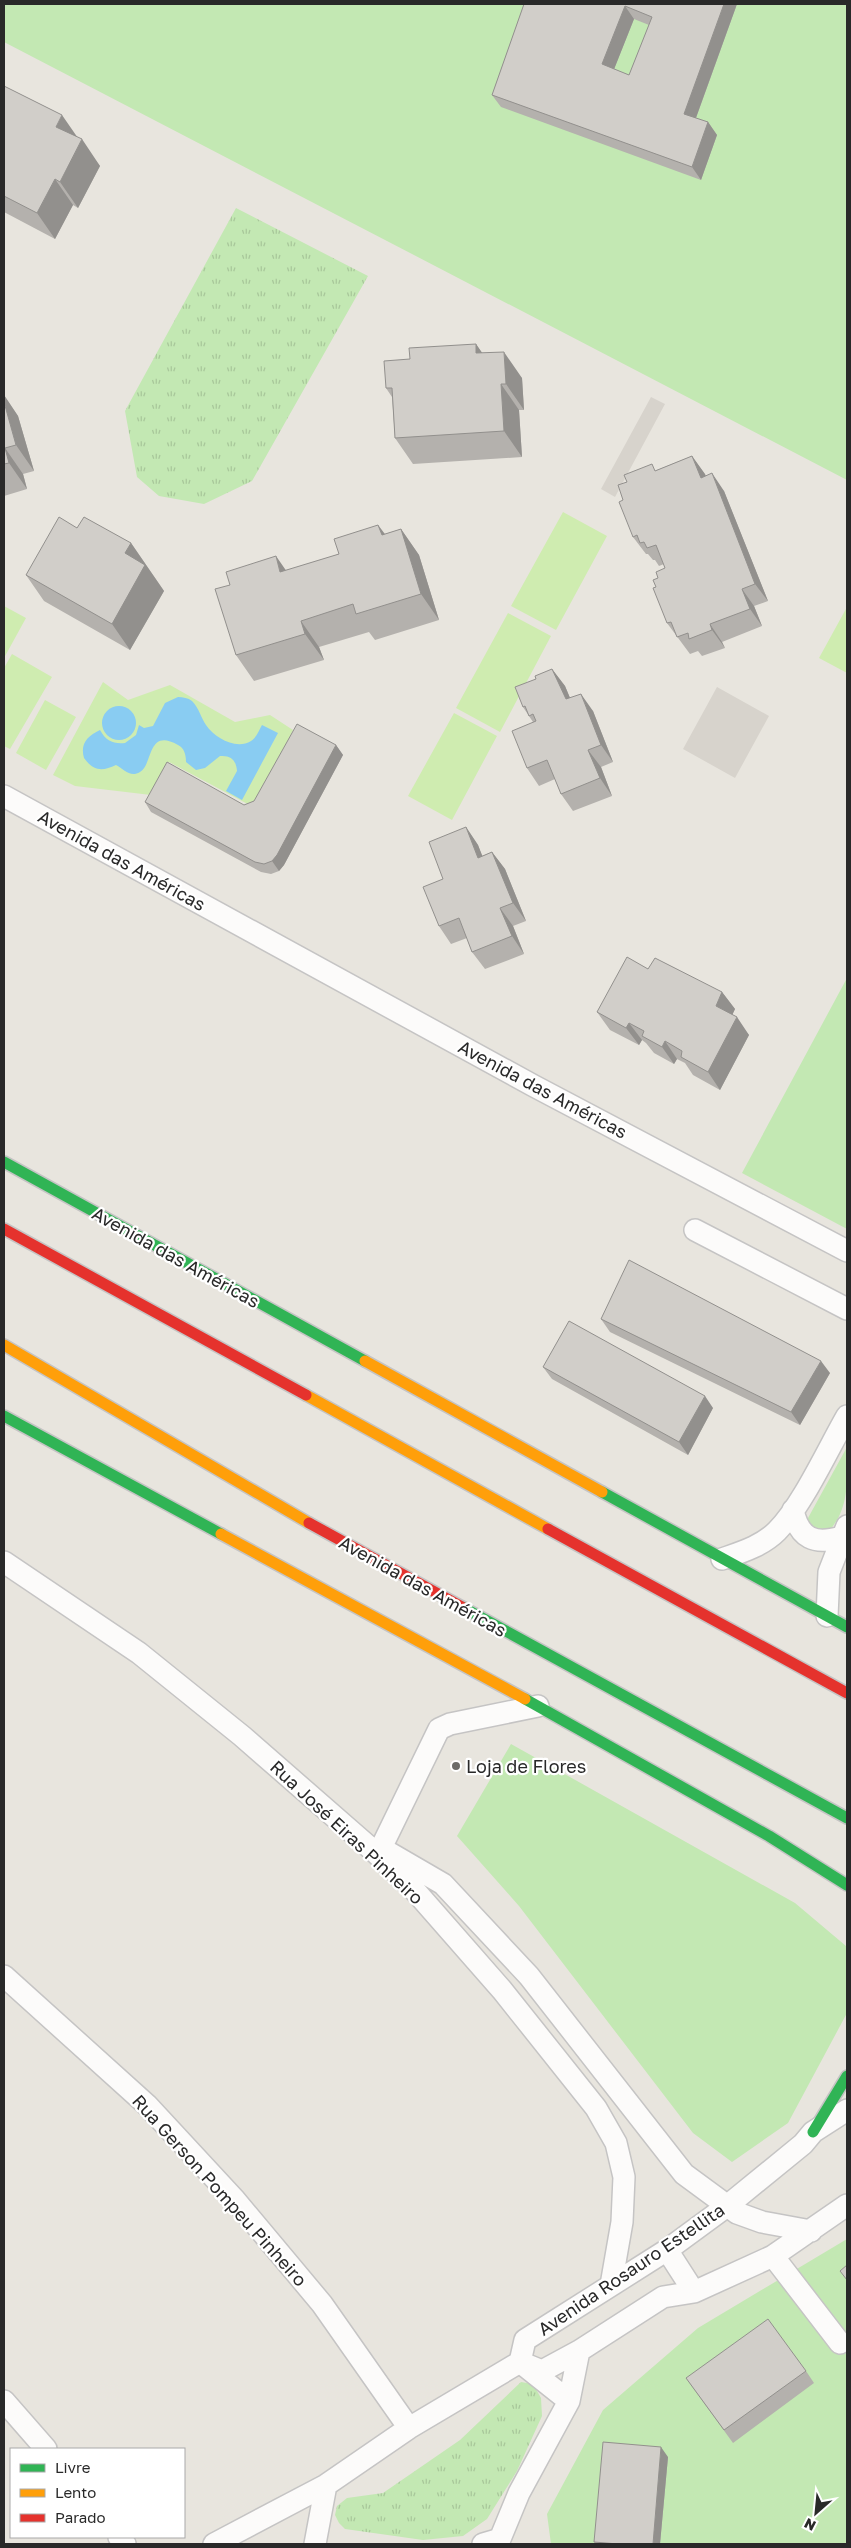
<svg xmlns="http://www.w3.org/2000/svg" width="851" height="2548" viewBox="0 0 851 2548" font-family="'Golos Text',sans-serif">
<defs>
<pattern id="park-tufts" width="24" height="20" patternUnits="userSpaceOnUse" patternTransform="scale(1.25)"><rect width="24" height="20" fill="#c3e8b3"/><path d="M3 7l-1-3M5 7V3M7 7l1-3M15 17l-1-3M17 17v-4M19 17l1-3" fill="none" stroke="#a8c79a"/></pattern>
</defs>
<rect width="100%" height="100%" fill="#e8e5de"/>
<path fill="#c3e8b3" d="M 4,4 L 847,4 L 847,480 L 4,42 Z
M 847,978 L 847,1229 L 742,1173 Z
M 847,1447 C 847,1479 851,1514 823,1536 L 809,1528 L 808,1518 Z
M 511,1744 L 795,1903 L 846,1946 L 847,2013 L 788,2123 L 732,2162 L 693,2133 L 519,1906 L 457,1836 Z
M 847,2239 L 847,2544 L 551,2544 L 547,2514 L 603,2410 L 698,2328 Z"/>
<path fill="url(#park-tufts)" d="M 236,208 L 368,276 L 252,481 L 204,504 L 159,496 L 137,477 L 125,411 Z
M 521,2382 L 533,2384 L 541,2398 L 542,2416 L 517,2471 L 487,2519 L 463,2536 L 423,2540 L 345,2529 L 339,2523 L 335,2515 L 337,2506 L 347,2498 L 383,2493 L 460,2440 Z"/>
<path fill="#cfecb0" d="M 563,512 L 607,536 L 556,630 L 511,606 Z
M 4,606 L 26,618 L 4,658 Z
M 847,607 L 847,673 L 819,658 Z
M 508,613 L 551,636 L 500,732 L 456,708 Z
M 12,654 L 52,677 L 10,749 L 4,746 L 4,668 Z
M 103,682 L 128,700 L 170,685 L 235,722 L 270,715 L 293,730 L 255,808 L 169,762 L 151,795 L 75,786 L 53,775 Z
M 45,700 L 76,717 L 46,770 L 16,753 Z
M 454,713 L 497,736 L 452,820 L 408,796 Z"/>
<path fill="#d7d3cc" d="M 651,397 L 665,404 L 615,497 L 601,489 Z
M 717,687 L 769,716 L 735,778 L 683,749 Z"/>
<path fill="#89ccf2" d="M 178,697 C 183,697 188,698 192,701 C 199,708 201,718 206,725 C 215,738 236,750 251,741 C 257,737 259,730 262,725 L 278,733 L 242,800 L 226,791 L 237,771 C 236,760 231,755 220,756 L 205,768 L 196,770 L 186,762 C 186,754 184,748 178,745 C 147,727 153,765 140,772 C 130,778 124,769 116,765 C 103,771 94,772 84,758 C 80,744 87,736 100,730 C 106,741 113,744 125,743 L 136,735 L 139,725 L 144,728 L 153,726 L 165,703 Z
M102 723a17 17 0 1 1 34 0a17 17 0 1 1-34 0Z"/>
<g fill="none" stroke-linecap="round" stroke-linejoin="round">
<defs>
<path id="street" d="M 4,796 L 534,1086 L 847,1251
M 695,1230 L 847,1309
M 793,1510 C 799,1539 815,1545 841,1537
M 722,1559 C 742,1552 762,1546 777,1531 C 802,1506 828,1449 847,1416
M 4,1562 L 139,1653 L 242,1736 L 376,1853 L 417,1893 L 502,1990 L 596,2108 L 616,2143 L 624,2177 L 622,2222 L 611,2285
M 827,1616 L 829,1572 L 847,1526
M 381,1848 L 443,1884 L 529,1976 L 684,2174 L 737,2213 L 762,2222 L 811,2231
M 376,1853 L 381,1848 L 439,1729 L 450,1724 L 538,1706
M 4,1976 L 147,2105 L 235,2200 L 322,2304 L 409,2428
M 847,2110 L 813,2132 L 803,2144 L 727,2206 L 667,2250 L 525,2340 L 520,2362 L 542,2371 L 579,2351 L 663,2297 L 694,2292 L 773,2256 L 847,2205
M 667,2250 L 694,2292
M 773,2256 L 840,2343
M 4,2401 L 46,2449
M 119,2537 L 125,2544
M 214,2544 L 326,2485 L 409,2428 L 520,2362 L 569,2401
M 315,2544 L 326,2485
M 483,2544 L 500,2539 L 519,2493 L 569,2401 L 579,2351"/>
<path id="fast" d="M 4,1162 L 365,1361
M 4,1416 L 221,1534
M 602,1492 L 847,1627
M 462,1607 L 847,1818
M 525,1699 L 769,1836 L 847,1885
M 813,2132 L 847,2076"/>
<path id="slow" d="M 4,1345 L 309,1523
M 365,1361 L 602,1492
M 306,1395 L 548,1529
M 221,1534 L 525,1699"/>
<path id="jam" d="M 4,1229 L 306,1395
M 309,1523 L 462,1607
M 548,1529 L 847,1693"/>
</defs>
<use href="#street" stroke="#c5c4c4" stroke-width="24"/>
<use href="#fast" stroke="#c5c4c4" stroke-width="14"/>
<use href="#slow" stroke="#c5c4c4" stroke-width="14"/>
<use href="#jam" stroke="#c5c4c4" stroke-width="14"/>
<use href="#street" stroke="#fcfbfa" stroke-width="21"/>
<use href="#fast" stroke="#30b455" stroke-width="11"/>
<use href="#slow" stroke="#ff9f0a" stroke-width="11"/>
<use href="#jam" stroke="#e5322d" stroke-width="11"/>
</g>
<path fill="#b4b1ad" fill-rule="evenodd" d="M 524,4 L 737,4 L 696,118 L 708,122 L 717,135 L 701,180 L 501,107 L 492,95 ZM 634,19 L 649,25 L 629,75 L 614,69 Z
M 4,86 L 77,137 L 100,166 L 78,208 L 73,205 L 55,239 L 4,212 Z
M 476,344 L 482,353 L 522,378 L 524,410 L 519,410 L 522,457 L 413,464 L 395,438 L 392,397 L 386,388 L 410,359 Z
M 4,395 L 18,416 L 34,471 L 23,474 L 27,489 L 4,496 Z
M 692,456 L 706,476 L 724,491 L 768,601 L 754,606 L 762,626 L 722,642 L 725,648 L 702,656 L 698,651 L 690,654 L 667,623 L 656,587 L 658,578 L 665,568 L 664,564 L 659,566 L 655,560 L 653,560 L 648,554 L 646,554 L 633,537 L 623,500 L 657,470 Z
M 378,525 L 385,534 L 401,529 L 419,555 L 439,620 L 375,640 L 369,632 L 319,647 L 324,660 L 254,681 L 236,655 L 230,585 L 286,571 L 339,554 Z
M 77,528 L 131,543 L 164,591 L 130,650 L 44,601 L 26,575 Z
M 552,669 L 565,686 L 570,698 L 593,711 L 613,762 L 601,767 L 612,796 L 573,811 L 561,794 L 555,779 L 539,786 L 527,768 L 533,722 L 523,707 L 536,679 Z
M 336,745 L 343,755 L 284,865 L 279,871 L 271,874 L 261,872 L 151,812 L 145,802 L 244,805 L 254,801 Z
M 466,827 L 478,845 L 482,856 L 492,852 L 505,869 L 526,921 L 513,926 L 524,954 L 485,969 L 472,952 L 467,938 L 451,944 L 439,926 L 443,879 Z
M 648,969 L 722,992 L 735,1009 L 732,1015 L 749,1035 L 720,1090 L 693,1075 L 685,1063 L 677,1059 L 674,1064 L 654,1053 L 646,1043 L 642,1040 L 639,1045 L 610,1030 L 597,1012 Z
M 601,1319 L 830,1373 L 800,1425 L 610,1332 Z
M 543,1367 L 713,1408 L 688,1455 L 552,1379 Z
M 806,2371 L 814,2383 L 733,2443 L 686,2378 Z
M 668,2457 L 660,2544 L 596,2544 L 594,2542 Z"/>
<path fill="#92908d" d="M 724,4 L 737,4 L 693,126 L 684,114 Z
M 625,6 L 634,19 L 611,77 L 602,64 Z
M 62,115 L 80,141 L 56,127 Z
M 708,122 L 717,135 L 701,180 L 692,167 Z
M 82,139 L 100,166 L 78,208 L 60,182 Z
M 55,179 L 73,205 L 55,239 L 37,213 Z
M 476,344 L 494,370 L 476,353 Z
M 504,352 L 522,378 L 524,410 L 506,384 Z
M 501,384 L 519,410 L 522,457 L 504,431 Z
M 4,395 L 18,416 L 34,471 L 16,445 L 4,402 Z
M 5,448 L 23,474 L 27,489 L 9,463 Z
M 692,456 L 705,474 L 713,495 L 701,478 Z
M 712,473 L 724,491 L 768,601 L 755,584 Z
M 378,525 L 397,551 L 382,535 Z
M 401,529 L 419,555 L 439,620 L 421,594 Z
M 131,543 L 164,591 L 130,650 L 112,624 L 125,553 Z
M 276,556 L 294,582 L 280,572 Z
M 742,589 L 754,606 L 762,626 L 750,609 Z
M 301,621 L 319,647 L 324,660 L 305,634 Z
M 710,624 L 722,642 L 725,648 L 712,630 Z
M 552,669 L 565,686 L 578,717 L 566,699 Z
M 581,694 L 593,711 L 613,762 L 601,745 Z
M 336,745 L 343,755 L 284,865 L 279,871 L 272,861 Z
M 588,750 L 601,767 L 612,796 L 600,778 Z
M 466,827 L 478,845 L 490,875 L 478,858 Z
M 492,852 L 505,869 L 526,921 L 513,903 Z
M 500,908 L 513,926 L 524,954 L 512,936 Z
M 722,992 L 735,1009 L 728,1024 L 716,1006 Z
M 737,1017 L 749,1035 L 720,1090 L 708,1072 Z
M 629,1023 L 642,1040 L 639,1045 L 626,1028 Z
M 665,1041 L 677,1059 L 674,1064 L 662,1047 Z
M 821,1361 L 830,1373 L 800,1425 L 791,1412 Z
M 705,1396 L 713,1408 L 688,1455 L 679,1442 Z
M 661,2447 L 668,2457 L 660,2544 L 653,2544 Z"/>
<path fill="#d1cec9" stroke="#92908d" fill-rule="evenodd" d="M 524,4 L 724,4 L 684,114 L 708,122 L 692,167 L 492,95 ZM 625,6 L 652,17 L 629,75 L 602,64 Z
M 4,86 L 62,115 L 56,127 L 82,139 L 60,182 L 55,179 L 37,213 L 4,196 Z
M 476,344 L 476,353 L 504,352 L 506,384 L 501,384 L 504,431 L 395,438 L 392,388 L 386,388 L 384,361 L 410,359 L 409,348 Z
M 4,402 L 16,445 L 5,448 L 9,463 L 4,464 Z
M 692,456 L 701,478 L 712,473 L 755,584 L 742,589 L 750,609 L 710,624 L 712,630 L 689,639 L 688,633 L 677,637 L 671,622 L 667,623 L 653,588 L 656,587 L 653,580 L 658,578 L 656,572 L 665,568 L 656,545 L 647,548 L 644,542 L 640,543 L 637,535 L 633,537 L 619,502 L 623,500 L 618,485 L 627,482 L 624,475 L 652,464 L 655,471 Z
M 59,517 L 77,528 L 84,517 L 131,543 L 125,553 L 145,565 L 112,624 L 26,575 Z
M 378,525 L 382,535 L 401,529 L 421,594 L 356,614 L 353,604 L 301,621 L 305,634 L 236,655 L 215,589 L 230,585 L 226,572 L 276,556 L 280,572 L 339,554 L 334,539 Z
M 552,669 L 566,699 L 581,694 L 601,745 L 588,750 L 600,778 L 561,794 L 547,760 L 527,768 L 512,731 L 536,721 L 533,714 L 529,716 L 525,706 L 523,707 L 515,687 L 536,679 L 535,676 Z
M 297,724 L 336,745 L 277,855 L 272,861 L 264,864 L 255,862 L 145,802 L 167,762 L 244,805 L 254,801 Z
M 466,827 L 478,858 L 492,852 L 513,903 L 500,908 L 512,936 L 472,952 L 459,918 L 439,926 L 423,887 L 443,879 L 429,842 Z
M 627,957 L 648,969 L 655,958 L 722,992 L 716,1006 L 737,1017 L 708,1072 L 681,1057 L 682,1051 L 665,1041 L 662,1047 L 642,1036 L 644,1031 L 629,1023 L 626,1028 L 597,1012 Z
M 629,1260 L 821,1361 L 791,1412 L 601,1319 Z
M 569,1321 L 705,1396 L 679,1442 L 543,1367 Z
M 847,2265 L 847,2280 L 840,2271 Z
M 768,2319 L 806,2371 L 724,2430 L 686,2378 Z
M 603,2442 L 661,2447 L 653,2544 L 618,2544 L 594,2542 Z"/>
<circle fill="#6c6b68" stroke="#fff" stroke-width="2" cx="456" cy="1766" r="5"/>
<g text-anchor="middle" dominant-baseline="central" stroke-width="4.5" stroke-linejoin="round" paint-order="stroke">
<g font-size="18" fill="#292929" stroke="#fff">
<text transform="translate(122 860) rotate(29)">Avenida das Américas</text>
<text transform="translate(543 1089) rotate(28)">Avenida das Américas</text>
<text transform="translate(176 1257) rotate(29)">Avenida das Américas</text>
<text transform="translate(423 1586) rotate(29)">Avenida das Américas</text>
<text transform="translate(347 1832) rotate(43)">Rua José Eiras Pinheiro</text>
<text transform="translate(220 2190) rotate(48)">Rua Gerson Pompeu Pinheiro</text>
<text transform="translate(631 2269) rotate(-34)">Avenida Rosauro Estellita</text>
</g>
<g font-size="18" fill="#292929" stroke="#fff" text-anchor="start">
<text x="466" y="1766">Loja de Flores</text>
</g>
</g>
<rect width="851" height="2548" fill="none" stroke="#292929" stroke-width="10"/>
<rect x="10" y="2448" width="175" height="90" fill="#ffffff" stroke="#a9a9a9"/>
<rect x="20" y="2464" width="25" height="8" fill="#30b455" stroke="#a9a9a9"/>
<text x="55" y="2473" font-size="15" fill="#292929">Livre</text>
<rect x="20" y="2489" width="25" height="8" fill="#ff9f0a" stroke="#a9a9a9"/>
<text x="55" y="2498" font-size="15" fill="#292929">Lento</text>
<rect x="20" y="2514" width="25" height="8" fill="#e5322d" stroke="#a9a9a9"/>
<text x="55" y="2523" font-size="15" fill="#292929">Parado</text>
<g transform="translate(816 2513) rotate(207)" stroke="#ffffff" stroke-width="4" paint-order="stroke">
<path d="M0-4L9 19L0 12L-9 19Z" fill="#292929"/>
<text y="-8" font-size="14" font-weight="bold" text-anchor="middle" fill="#292929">N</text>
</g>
</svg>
